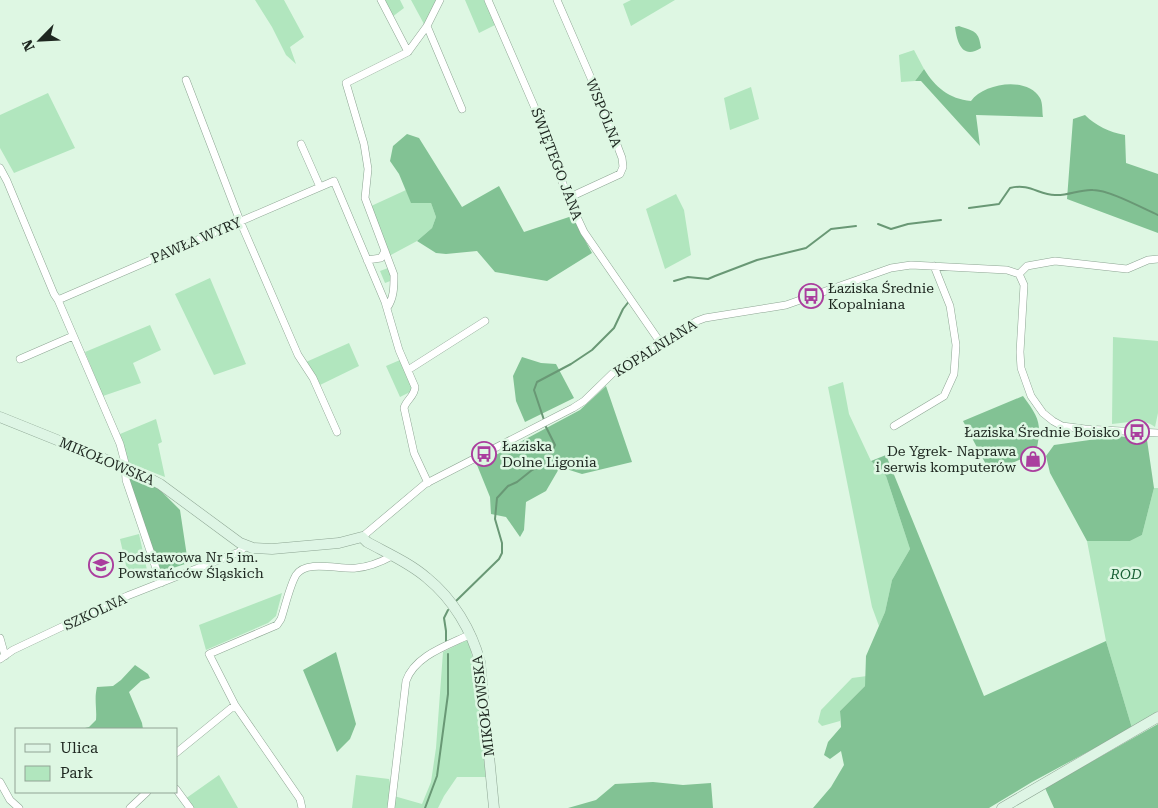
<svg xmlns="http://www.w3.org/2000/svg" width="1158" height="808" viewBox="0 0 1158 808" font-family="'Roboto Serif',serif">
<rect width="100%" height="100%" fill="#def7e3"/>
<path fill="#b1e6be" d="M 255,0 L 284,0 L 304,37 L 290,47 L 296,64 L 286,55 L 272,27 Z
M 383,0 L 400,0 L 404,8 L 392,17 Z
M 411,0 L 438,0 L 424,24 Z
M 465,0 L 486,0 L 497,24 L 479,33 Z
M 631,0 L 675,0 L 631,26 L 623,4 Z
M 914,50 L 924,69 L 915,81 L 901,82 L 899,55 Z
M 751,87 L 759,119 L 730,130 L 724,98 Z
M 48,93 L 75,148 L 14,173 L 0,148 L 0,115 Z
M 406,190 L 412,203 L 431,203 L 436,217 L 432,228 L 417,241 L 389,256 L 369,207 Z
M 676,194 L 684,210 L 691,255 L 665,269 L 646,209 Z
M 388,268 L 393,280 L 385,283 L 380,271 Z
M 210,278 L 246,364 L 214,375 L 175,294 Z
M 150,325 L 161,350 L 133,363 L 141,383 L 103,396 L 85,352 Z
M 1113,337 L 1158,341 L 1158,413 L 1155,427 C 1142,417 1128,423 1112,424 Z
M 349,343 L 359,366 L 320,385 L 306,362 Z
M 400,360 L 413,386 L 412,391 L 400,397 L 386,366 Z
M 843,382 L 849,414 L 871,461 L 886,476 L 910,549 L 892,580 L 885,612 L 879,626 L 872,607 L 828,387 Z
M 156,419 L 162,442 L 158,444 L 165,477 L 129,463 L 120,434 Z
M 1154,488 L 1158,488 L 1158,711 L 1132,728 L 1106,641 L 1087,541 L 1130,541 L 1142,535 Z
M 139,534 L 147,570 L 128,574 L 120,539 Z
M 282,593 L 276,616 L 268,623 L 206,650 L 199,625 Z
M 469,639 L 479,696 L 486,777 L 457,777 L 444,796 L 438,808 L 352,808 L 356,775 L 389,779 L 394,796 L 422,804 L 431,782 L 436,748 L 443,652 Z
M 867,676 L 865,686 L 840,711 L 840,721 L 822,726 L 818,722 L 821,710 L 852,678 Z
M 219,775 L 238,808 L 192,808 L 185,799 Z"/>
<path fill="#82c294" d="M 959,26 C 974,31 979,31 981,48 C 962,60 957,42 955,27 Z
M 924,69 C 935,87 949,99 971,101 C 984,83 1027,76 1040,98 C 1043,103 1042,112 1043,117 L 976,115 L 980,146 L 921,81 L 915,81 Z
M 1085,115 C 1096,126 1109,132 1125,135 L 1126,163 L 1158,174 L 1158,233 L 1067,199 L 1073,119 Z
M 407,134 L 419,138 L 462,207 L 499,186 L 524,232 L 572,216 L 592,253 L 547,281 L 495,272 L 477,251 L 446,254 L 436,253 L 417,241 L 432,228 L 436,217 L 431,203 L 411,203 L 399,174 L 390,161 L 393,146 Z
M 522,357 L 541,363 L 556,364 L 574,398 L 525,422 L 516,401 L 513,376 Z
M 606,386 L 632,462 L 582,474 L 560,467 L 546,491 L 526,502 L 524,530 L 520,537 L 506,517 L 491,514 L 490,497 L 477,465 L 580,410 Z
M 1023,396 C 1040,419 1042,424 1036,453 L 990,472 L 963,421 Z
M 1118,436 L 1147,440 L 1154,488 L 1142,535 L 1130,541 L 1087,541 L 1050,473 L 1046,456 L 1054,445 Z
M 886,455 L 984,696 L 1106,641 L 1132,728 L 1032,782 L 989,808 L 813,808 L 831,787 L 844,765 L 841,751 L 830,759 L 824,755 L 828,742 L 841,727 L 840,711 L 865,686 L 866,656 L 885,612 L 892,580 L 910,549 L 886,476 L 871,461 Z
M 131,474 L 158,488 L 180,510 L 188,563 L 161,572 L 127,476 Z
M 336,652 L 356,724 L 350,739 L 337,752 L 303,670 Z
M 135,665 L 148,674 L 150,678 L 141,681 L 129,692 L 142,723 L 143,729 L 81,729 L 89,727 L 96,720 C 97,708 94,699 97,687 L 113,686 L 121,680 Z
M 1158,724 L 1158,808 L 1054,808 L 1045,788 Z
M 653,782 L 683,785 L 711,783 L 713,808 L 568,808 L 596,800 L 615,784 Z"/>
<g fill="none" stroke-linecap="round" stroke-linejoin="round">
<path stroke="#699875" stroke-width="2" d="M 969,208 L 999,204 L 1010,188 C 1030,183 1039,195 1055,195 C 1068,196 1080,189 1093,190 C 1109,190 1142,208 1158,215
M 878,224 L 891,229 L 908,224 L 941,220
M 674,281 L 688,277 L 708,279 L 715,276 L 757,260 L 806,248 L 831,229 L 856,226
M 544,420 L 534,390 L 537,382 L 571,364 L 592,350 L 614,328 L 623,309 L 630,300
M 456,601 L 499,559 L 502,553 L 502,543 L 495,519 L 497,498 L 508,486 L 517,482 L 532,470 L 546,463 L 555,445 L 545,425
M 446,642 L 446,631 L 444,618 L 448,610
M 425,808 L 437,776 L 448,694 L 448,654"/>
<defs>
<path id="street" d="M 381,0 L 408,52
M 488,0 L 541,122 L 568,198 L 584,232 L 660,342
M 557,0 L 597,92 L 622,158 L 623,167 L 620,174 L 568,198
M 427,26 L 462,109
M 186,80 L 240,221 L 298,355 L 313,378 L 337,432
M 301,144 L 320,187
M 0,168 L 7,181 L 54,294 L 58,300 L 120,444 L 125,463 L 126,480 L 161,583
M 367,260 L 381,258 L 385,251
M 1019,274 L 1024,285 L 1020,352 L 1021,368 L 1031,396 L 1043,413 L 1053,421 L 1062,426 L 1085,429 L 1158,433
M 1019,274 L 1027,266 L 1055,261 L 1127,269 L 1148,260 L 1158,259
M 58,300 L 334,181 L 385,302 L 399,350 L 415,387 C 415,396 406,400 404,408 L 414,453 L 428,483
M 387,308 C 394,298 394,287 394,275 L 365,198 L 368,169 L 364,144 L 346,83 L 408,52 L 427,26 L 440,0
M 20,359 L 73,336
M 408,370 L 485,321
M 894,426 L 944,396 L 954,374 L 956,345 L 950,306 L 934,266
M 362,537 L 425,484 L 573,408 L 584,401 L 615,371 L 629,361 L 697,321 L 705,318 L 786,305 L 891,268 L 911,265 L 1007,270 L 1019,274
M 0,638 L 5,656
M 0,659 L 13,650 L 127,596 L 239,552 L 246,546
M 176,753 L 235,705
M 0,782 L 10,800 L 19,808
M 176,789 L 190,808
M 130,808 L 147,792
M 302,808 L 300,799 L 235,705 L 209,654 L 277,625 L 281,619 C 285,607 290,585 296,575 C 306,559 340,570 356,568 C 369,567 381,562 392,556
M 391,808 L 406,681 C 415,655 449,645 471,634"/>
<path id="secondary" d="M 0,417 L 139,473 L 160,484 L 240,543 L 253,548 L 272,549 L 339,543 L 362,537 L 367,542 C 387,553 410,563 427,578 C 453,599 472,631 480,662 L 494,808
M 1002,808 L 1158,717"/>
</defs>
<use href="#street" stroke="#8da593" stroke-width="8"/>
<use href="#secondary" stroke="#8da593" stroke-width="11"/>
<use href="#street" stroke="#fff" stroke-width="7"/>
<use href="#secondary" stroke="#def5e5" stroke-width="10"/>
</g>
<defs>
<symbol id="bus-ring" viewBox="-11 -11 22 22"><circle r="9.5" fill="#def7e3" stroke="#aa3e9e" stroke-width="1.5"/><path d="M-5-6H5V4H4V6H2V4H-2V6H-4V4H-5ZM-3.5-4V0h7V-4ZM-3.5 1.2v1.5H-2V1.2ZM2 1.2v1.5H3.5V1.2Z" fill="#aa3e9e"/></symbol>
<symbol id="shop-ring" viewBox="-11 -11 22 22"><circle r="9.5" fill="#def7e3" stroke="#aa3e9e" stroke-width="1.5"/><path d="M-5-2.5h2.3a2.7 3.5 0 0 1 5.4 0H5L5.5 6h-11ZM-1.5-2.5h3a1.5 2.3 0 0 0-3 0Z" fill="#aa3e9e"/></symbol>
<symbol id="school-ring" viewBox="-11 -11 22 22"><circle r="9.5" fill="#def7e3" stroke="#aa3e9e" stroke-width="1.5"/><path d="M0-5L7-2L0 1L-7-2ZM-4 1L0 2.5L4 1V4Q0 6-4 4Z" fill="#aa3e9e"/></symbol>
</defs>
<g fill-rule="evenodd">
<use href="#bus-ring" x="797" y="282" width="28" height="28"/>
<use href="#bus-ring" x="1123" y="418" width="28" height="28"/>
<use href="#bus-ring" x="470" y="440" width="28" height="28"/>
<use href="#shop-ring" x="1019" y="445" width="28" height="28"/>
<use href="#school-ring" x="87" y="551" width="28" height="28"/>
</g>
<g text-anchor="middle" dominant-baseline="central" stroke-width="5" stroke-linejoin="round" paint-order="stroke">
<g font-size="14" fill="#1e2720" stroke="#def7e3">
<text transform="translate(604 113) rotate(68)">WSPÓLNA</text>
<text transform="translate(557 164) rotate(69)">ŚWIĘTEGO JANA</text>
<text transform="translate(196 240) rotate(-23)">PAWŁA WYRY</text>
<text transform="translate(655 348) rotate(-32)">KOPALNIANA</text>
<text transform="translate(107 461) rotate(23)">MIKOŁOWSKA</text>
<text transform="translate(95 612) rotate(-25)">SZKOLNA</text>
<text transform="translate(483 706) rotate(-97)">MIKOŁOWSKA</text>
</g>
<g font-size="14" fill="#1e2720" stroke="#def7e3" text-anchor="start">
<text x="828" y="288">Łaziska Średnie<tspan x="828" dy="16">Kopalniana</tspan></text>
<text x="1120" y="432" text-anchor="end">Łaziska Średnie Boisko</text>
<text x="502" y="446">Łaziska<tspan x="502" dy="16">Dolne Ligonia</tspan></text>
<text x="1016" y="451" text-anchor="end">De Ygrek- Naprawa<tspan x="1016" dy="16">i serwis komputerów</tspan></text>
<text x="118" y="557">Podstawowa Nr 5 im.<tspan x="118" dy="16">Powstańców Śląskich</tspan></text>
</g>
<g font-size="14" font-style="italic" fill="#196035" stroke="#def7e3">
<text x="1126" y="574">ROD</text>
</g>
</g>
<rect x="15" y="728" width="162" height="65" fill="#def7e3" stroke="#91a495"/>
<rect x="25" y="744" width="25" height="8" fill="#def5e5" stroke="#91a495"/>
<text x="60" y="753" font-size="15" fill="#1e2720">Ulica</text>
<rect x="25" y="766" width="25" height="15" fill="#b1e6be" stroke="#91a495"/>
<text x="60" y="778" font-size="15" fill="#1e2720">Park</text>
<g transform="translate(40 40) rotate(246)" stroke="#def7e3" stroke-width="4" paint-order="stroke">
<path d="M0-4L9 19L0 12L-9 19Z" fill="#1e2720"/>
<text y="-8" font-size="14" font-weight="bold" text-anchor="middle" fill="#1e2720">N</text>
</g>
</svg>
